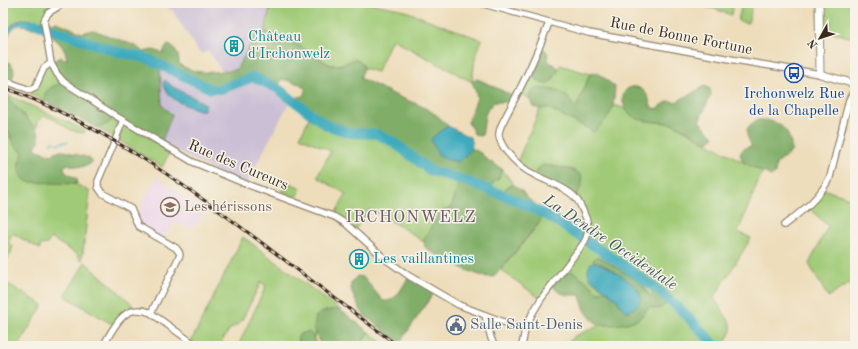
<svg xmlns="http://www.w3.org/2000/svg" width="858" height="349" viewBox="0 0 858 349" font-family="'Old Standard TT',serif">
<rect width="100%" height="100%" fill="#f7f3e8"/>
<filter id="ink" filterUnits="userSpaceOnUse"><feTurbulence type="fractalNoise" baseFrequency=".025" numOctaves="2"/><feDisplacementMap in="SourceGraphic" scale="8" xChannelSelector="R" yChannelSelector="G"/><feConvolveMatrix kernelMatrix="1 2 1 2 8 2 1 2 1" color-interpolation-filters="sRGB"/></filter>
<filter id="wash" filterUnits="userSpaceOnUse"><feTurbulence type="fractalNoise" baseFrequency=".012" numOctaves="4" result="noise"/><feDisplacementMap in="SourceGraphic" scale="16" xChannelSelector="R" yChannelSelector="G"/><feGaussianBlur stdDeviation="0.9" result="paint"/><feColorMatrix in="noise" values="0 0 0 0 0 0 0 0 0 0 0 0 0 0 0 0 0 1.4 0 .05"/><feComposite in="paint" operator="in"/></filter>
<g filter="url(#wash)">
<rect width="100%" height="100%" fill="#edddbb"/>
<path fill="#ebd1eb" d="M 157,177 L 205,211 L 197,223 L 189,228 L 175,221 L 170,231 L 168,231 L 162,240 L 135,221 L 141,210 L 142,203 Z"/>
<path fill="#cbbfd5" d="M 166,3 L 271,3 L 265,32 L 260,32 L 255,34 L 250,46 L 236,70 L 221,70 L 209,51 L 202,54 L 198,51 L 176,16 L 173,11 L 165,6 Z
M 160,65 L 211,89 L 221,89 L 253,77 L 277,88 L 291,99 L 246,184 L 231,179 L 161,143 L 162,106 Z"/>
<path fill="#a0ca77" stroke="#6e7a4a" d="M 3,3 L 64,3 L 53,9 L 44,21 C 21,19 14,16 3,39 Z
M 271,3 L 369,3 L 400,9 L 482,40 L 475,58 L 472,82 L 392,39 L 377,72 L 364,68 L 361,62 L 355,59 L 343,64 L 331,65 L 289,41 L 265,32 Z
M 689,3 L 734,3 L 731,15 L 715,9 L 689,4 Z
M 742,3 L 753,3 L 748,23 L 738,21 Z
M 819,3 L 855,3 L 855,39 L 819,28 Z
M 51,63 L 64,82 L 44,98 L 45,101 L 32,95 L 30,90 L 33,89 L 41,72 Z
M 560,65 L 590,74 L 577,108 L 572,106 L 567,96 L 534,89 L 529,99 L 519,92 L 530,75 L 534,76 L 537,80 L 552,81 L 557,73 Z
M 5,94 L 70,123 L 85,131 L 84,133 C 78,132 72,131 67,128 C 60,123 52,117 43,116 L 39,120 L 36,129 Z
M 614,105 L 626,109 L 630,115 L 648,121 L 673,124 L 762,172 L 738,232 L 751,238 L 714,298 L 731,324 L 731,331 L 723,346 L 566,346 L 571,339 L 575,336 L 601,325 L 627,323 L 643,315 L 649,307 L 667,297 L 660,292 L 655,291 L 649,296 L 642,284 L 601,258 L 597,257 L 593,260 L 595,262 L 591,263 L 591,279 L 605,290 L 601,292 L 598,292 L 587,282 L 566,269 L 541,299 L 501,270 L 538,225 L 541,212 L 550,217 L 585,241 L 590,232 L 575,197 L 574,170 L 542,165 L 536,176 L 517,162 L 540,109 L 548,108 L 567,118 L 614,107 Z
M 311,114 L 326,125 L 350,133 L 377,134 L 393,142 L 431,171 L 460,179 L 451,208 L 424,239 L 425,243 L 409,232 L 370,209 L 354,231 L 334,216 L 346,194 L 317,177 L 331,151 L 300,137 Z
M 112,115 C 120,122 117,128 114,137 L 96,127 L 101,126 Z
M 128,127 L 171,150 L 162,167 L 117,139 L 123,130 Z
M 3,131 L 6,133 L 8,131 C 11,140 13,147 22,151 L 23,154 L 18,165 L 72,184 L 76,184 L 90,192 L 82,260 L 78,257 L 78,255 L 51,238 L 47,244 L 40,245 L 40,249 L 12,233 L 8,243 L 13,246 L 10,255 L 3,267 Z
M 502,169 L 514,185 L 507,187 L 502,195 L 490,190 L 492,187 L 493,182 L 499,178 Z
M 286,181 L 301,188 L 297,197 L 281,191 Z
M 823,189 L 855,200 L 855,280 L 828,297 L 809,264 L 828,226 L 808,207 Z
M 243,237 L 339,309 L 325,311 L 314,328 L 316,333 L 314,338 C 310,332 307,332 300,334 L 298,337 L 298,346 L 238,346 L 266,286 L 261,282 L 241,322 L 229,330 L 219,346 L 197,346 L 191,342 Z
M 85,262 L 132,304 L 133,310 L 115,326 L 65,296 Z
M 3,281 L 43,305 L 18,346 L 3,346 Z
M 366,330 L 387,346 L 360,346 L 368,333 Z"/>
<path fill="#80ae68" stroke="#5e6c43" d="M 44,21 L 52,23 L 57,22 L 82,33 L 93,30 L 136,46 L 143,52 L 153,50 L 163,53 L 165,48 L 168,45 C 177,48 179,55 179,64 C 199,77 214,71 236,70 L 250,46 L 255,34 C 271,26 306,50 320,59 C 323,61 327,64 331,65 C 339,67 348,62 355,59 L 361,62 L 364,68 L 360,78 C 373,84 385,90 397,96 C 418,105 432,108 448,126 L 433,137 C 439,157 437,157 458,162 L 472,148 L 482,154 L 486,159 L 502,169 L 499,178 L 493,182 L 492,187 L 490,190 L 502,194 L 507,187 L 514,185 L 522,191 L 527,198 L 538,206 L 541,220 L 495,276 C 483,282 444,258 430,251 L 425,247 L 424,239 L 437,217 L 444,210 L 451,208 L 460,179 L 431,171 L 393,142 L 377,134 L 350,133 L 326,125 L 291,99 L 303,96 L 306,90 L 300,84 L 282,79 L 277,88 L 253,77 L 221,89 L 211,89 L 160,65 L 162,105 L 172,115 L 161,143 L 112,115 L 113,118 L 108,124 L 96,127 L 45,101 C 41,90 55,85 64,82 L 51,63 L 60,57 L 67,60 C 66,48 56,37 45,33 Z
M 541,47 C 548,51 548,54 548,61 L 554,65 L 559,69 L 557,73 L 548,84 L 541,83 L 534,76 L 530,75 Z
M 3,61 L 9,62 C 15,68 15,72 12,79 L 6,81 L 3,80 Z
M 597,72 L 615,87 C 613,112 612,115 594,132 L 548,108 L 540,109 L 534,107 L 529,99 L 534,89 C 545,88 557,89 566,96 C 571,99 571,105 576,108 L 590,74 Z
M 477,79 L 482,81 L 513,96 L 510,102 L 494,102 C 481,115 486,119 482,135 L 479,136 L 475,135 L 468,122 L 477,98 L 476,92 L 472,82 Z
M 705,86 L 710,89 L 711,95 L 699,121 L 714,136 L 710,141 L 706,142 C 695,136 684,128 673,124 C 660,120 637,125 627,111 C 611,87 645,73 651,107 L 656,109 L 669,101 L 676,102 Z
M 3,93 L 38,131 L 39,135 L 39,142 L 36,145 L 35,149 L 52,155 L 57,151 L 65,151 L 89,158 L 92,162 C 86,169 76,167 68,164 L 64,166 L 65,172 L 77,179 L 77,182 L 76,184 L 28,182 C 24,180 24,179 21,175 C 16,165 19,163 23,154 L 22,151 C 9,145 13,132 3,125 Z
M 758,120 C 780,119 790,130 792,151 C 787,156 782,159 776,164 L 775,174 L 771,176 L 743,162 L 740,154 C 743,148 746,147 752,146 C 745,134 743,127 758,120 Z
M 542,165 C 552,166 577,168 582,177 C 584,182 580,188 578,193 L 573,195 L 536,176 L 537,170 Z
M 596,257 L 601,258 L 642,284 L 649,296 L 655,291 L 661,292 L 667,297 L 667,303 C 662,309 657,310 649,307 C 646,312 642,316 638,319 C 631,324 602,328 595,322 C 587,316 582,305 580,295 C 569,295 558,296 552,284 L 566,269 C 579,274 588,282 598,292 L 601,292 L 605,290 L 617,300 L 620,306 L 638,290 C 628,280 615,271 602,264 C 599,263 596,262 593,261 Z
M 357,276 L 363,277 L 383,301 C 396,303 403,286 409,276 L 435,291 L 401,341 L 399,342 L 365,316 C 360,310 349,291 351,284 C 352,281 355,279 357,276 Z
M 339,309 L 366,330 L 368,333 L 359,346 L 321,346 L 314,328 L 316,316 L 325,311 Z
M 308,332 C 314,334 315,341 316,346 L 298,346 L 298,337 L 300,334 Z"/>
<path fill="#3eaabd" stroke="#3c6a6e" d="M 22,19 L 44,21 L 44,28 C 39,27 36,28 31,28 C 28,28 26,25 22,25 C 12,23 7,38 5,46 L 3,45 C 3,32 11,25 22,19 Z
M 165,80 L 173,87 L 202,102 L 206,105 L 205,108 L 203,111 L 199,110 C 182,104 169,101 163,83 Z
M 448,126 L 471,138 C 475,150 466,155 458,162 C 438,157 440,159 431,140 L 433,137 Z
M 595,262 C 605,265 642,285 641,298 C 641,304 634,308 629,312 C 621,309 621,305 616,299 C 609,292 599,285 591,279 C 587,273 587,269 591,263 Z"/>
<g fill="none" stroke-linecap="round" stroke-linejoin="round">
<path stroke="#3eaabd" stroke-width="1.5" d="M 50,143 L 53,142 L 59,144 L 63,142 L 68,142"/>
<path stroke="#3eaabd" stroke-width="10" d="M 36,24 L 118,52 L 146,58 L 211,89 L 221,89 L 253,77 L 277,88 L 326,125 L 350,133 L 377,134 L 393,142 L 431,171 L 460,179 L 513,199 L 550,217 L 620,263 L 661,292 L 686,315 L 716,346"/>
</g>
</g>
<g filter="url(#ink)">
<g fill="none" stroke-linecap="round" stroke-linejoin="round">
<defs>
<path id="minor" d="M 64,3 L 48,13 L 44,21 L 51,63 L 57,74 L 64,82 L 116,116 L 193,162 L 246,184 L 335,217 L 345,223 L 384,258 L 409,276 L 459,305 L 525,330
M 480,3 L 589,33 L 741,61 L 820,74
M 3,80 L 30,90 L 35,88 L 44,68 L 51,63
M 123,120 L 115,141 L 98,181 L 98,187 L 102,193 L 131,209 L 138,226 L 176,248 L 179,252 L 180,255 L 151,313
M 784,225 C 802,211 819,199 830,177 L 849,100 L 855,89
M 485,315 L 491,338 L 494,346
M 103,346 C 114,327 125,301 151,313 L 197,346
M 522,346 L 525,330 L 532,314 L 541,299 L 583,244 C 588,237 589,230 587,221 C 584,213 581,204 575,197 C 564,186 548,182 535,175 C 524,170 515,162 507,152 C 504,148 500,142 499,136 C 498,129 504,120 507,114 C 523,84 537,54 549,23"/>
<path id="tertiary" d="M 819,3 L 820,74 L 855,84"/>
</defs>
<use href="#minor" stroke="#94846c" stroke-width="8"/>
<use href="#tertiary" stroke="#94846c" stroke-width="9"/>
<use href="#minor" stroke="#fff" stroke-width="5.5"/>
<use href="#tertiary" stroke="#fff" stroke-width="7"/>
<defs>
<path id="rail" d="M 3,87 C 101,124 183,183 266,246 C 310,279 354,313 398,346"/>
</defs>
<use href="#rail" stroke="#3b2a1e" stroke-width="3"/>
<use href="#rail" stroke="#f7f3e8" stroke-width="1.5" stroke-dasharray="4.5" stroke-linecap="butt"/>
</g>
</g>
<defs>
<symbol id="building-ring" viewBox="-11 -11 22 22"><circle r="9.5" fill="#f7f3e8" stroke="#0f9aa8" stroke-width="1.5"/><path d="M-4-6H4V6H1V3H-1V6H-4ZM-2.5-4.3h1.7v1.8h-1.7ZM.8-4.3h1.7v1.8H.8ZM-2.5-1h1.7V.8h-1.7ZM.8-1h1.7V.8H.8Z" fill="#0f9aa8"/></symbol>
<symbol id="bus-ring" viewBox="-11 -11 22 22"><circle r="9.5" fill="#f7f3e8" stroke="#1a4fb4" stroke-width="1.5"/><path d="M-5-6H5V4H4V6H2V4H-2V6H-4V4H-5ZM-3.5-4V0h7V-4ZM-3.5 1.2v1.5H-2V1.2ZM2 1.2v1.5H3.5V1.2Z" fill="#1a4fb4"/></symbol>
<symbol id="school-ring" viewBox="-11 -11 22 22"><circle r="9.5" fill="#f7f3e8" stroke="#8d6e63" stroke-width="1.5"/><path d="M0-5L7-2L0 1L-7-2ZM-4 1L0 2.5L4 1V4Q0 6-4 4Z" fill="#8d6e63"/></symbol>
<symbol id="civic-ring" viewBox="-11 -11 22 22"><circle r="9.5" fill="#f7f3e8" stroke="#5c6f8a" stroke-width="1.5"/><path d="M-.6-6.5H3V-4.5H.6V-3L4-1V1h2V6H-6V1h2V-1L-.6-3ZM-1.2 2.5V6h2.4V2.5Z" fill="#5c6f8a"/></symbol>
</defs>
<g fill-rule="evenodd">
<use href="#building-ring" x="223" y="35" width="22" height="22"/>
<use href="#bus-ring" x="783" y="62" width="22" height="22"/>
<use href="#school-ring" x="159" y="196" width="22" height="22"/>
<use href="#building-ring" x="348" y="248" width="22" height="22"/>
<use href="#civic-ring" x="445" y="314" width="22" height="22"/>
</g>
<g text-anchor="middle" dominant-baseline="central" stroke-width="3" stroke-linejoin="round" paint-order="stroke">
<g font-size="15" fill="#0d838f" stroke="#f7f3e8" text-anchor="start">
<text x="248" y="37">Château<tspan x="248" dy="17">d'Irchonwelz</tspan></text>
<text x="373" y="259">Les vaillantines</text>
</g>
<g font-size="15" fill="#3b2a1e" stroke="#f7f3e8">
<text transform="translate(681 37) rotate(11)">Rue de Bonne Fortune</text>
<text transform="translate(238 166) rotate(23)">Rue des Cureurs</text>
</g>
<g font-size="15" fill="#164399" stroke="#f7f3e8">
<text x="794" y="94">Irchonwelz Rue<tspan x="794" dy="17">de la Chapelle</tspan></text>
</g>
<g font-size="15" fill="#785e54" stroke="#f7f3e8" text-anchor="start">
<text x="184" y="207">Les hérissons</text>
</g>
<g font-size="15" fill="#4e5e75" stroke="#f7f3e8" text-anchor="start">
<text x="470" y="325">Salle Saint-Denis</text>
</g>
<g font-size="16" font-style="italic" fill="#3c5756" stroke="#f7f3e8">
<text transform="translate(610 243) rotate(34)">La Dendre Occidentale</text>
</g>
<g font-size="17" letter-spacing="1" fill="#705a66" stroke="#f7f3e8">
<text x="411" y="217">IRCHONWELZ</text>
</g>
</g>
<rect width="858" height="349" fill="none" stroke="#f7f3e8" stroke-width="16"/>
<g transform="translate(820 38) rotate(231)" stroke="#f7f3e8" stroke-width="3" paint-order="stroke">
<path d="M0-3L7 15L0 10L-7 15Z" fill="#3b2a1e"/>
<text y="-6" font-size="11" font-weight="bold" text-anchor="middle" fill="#3b2a1e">N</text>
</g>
</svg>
